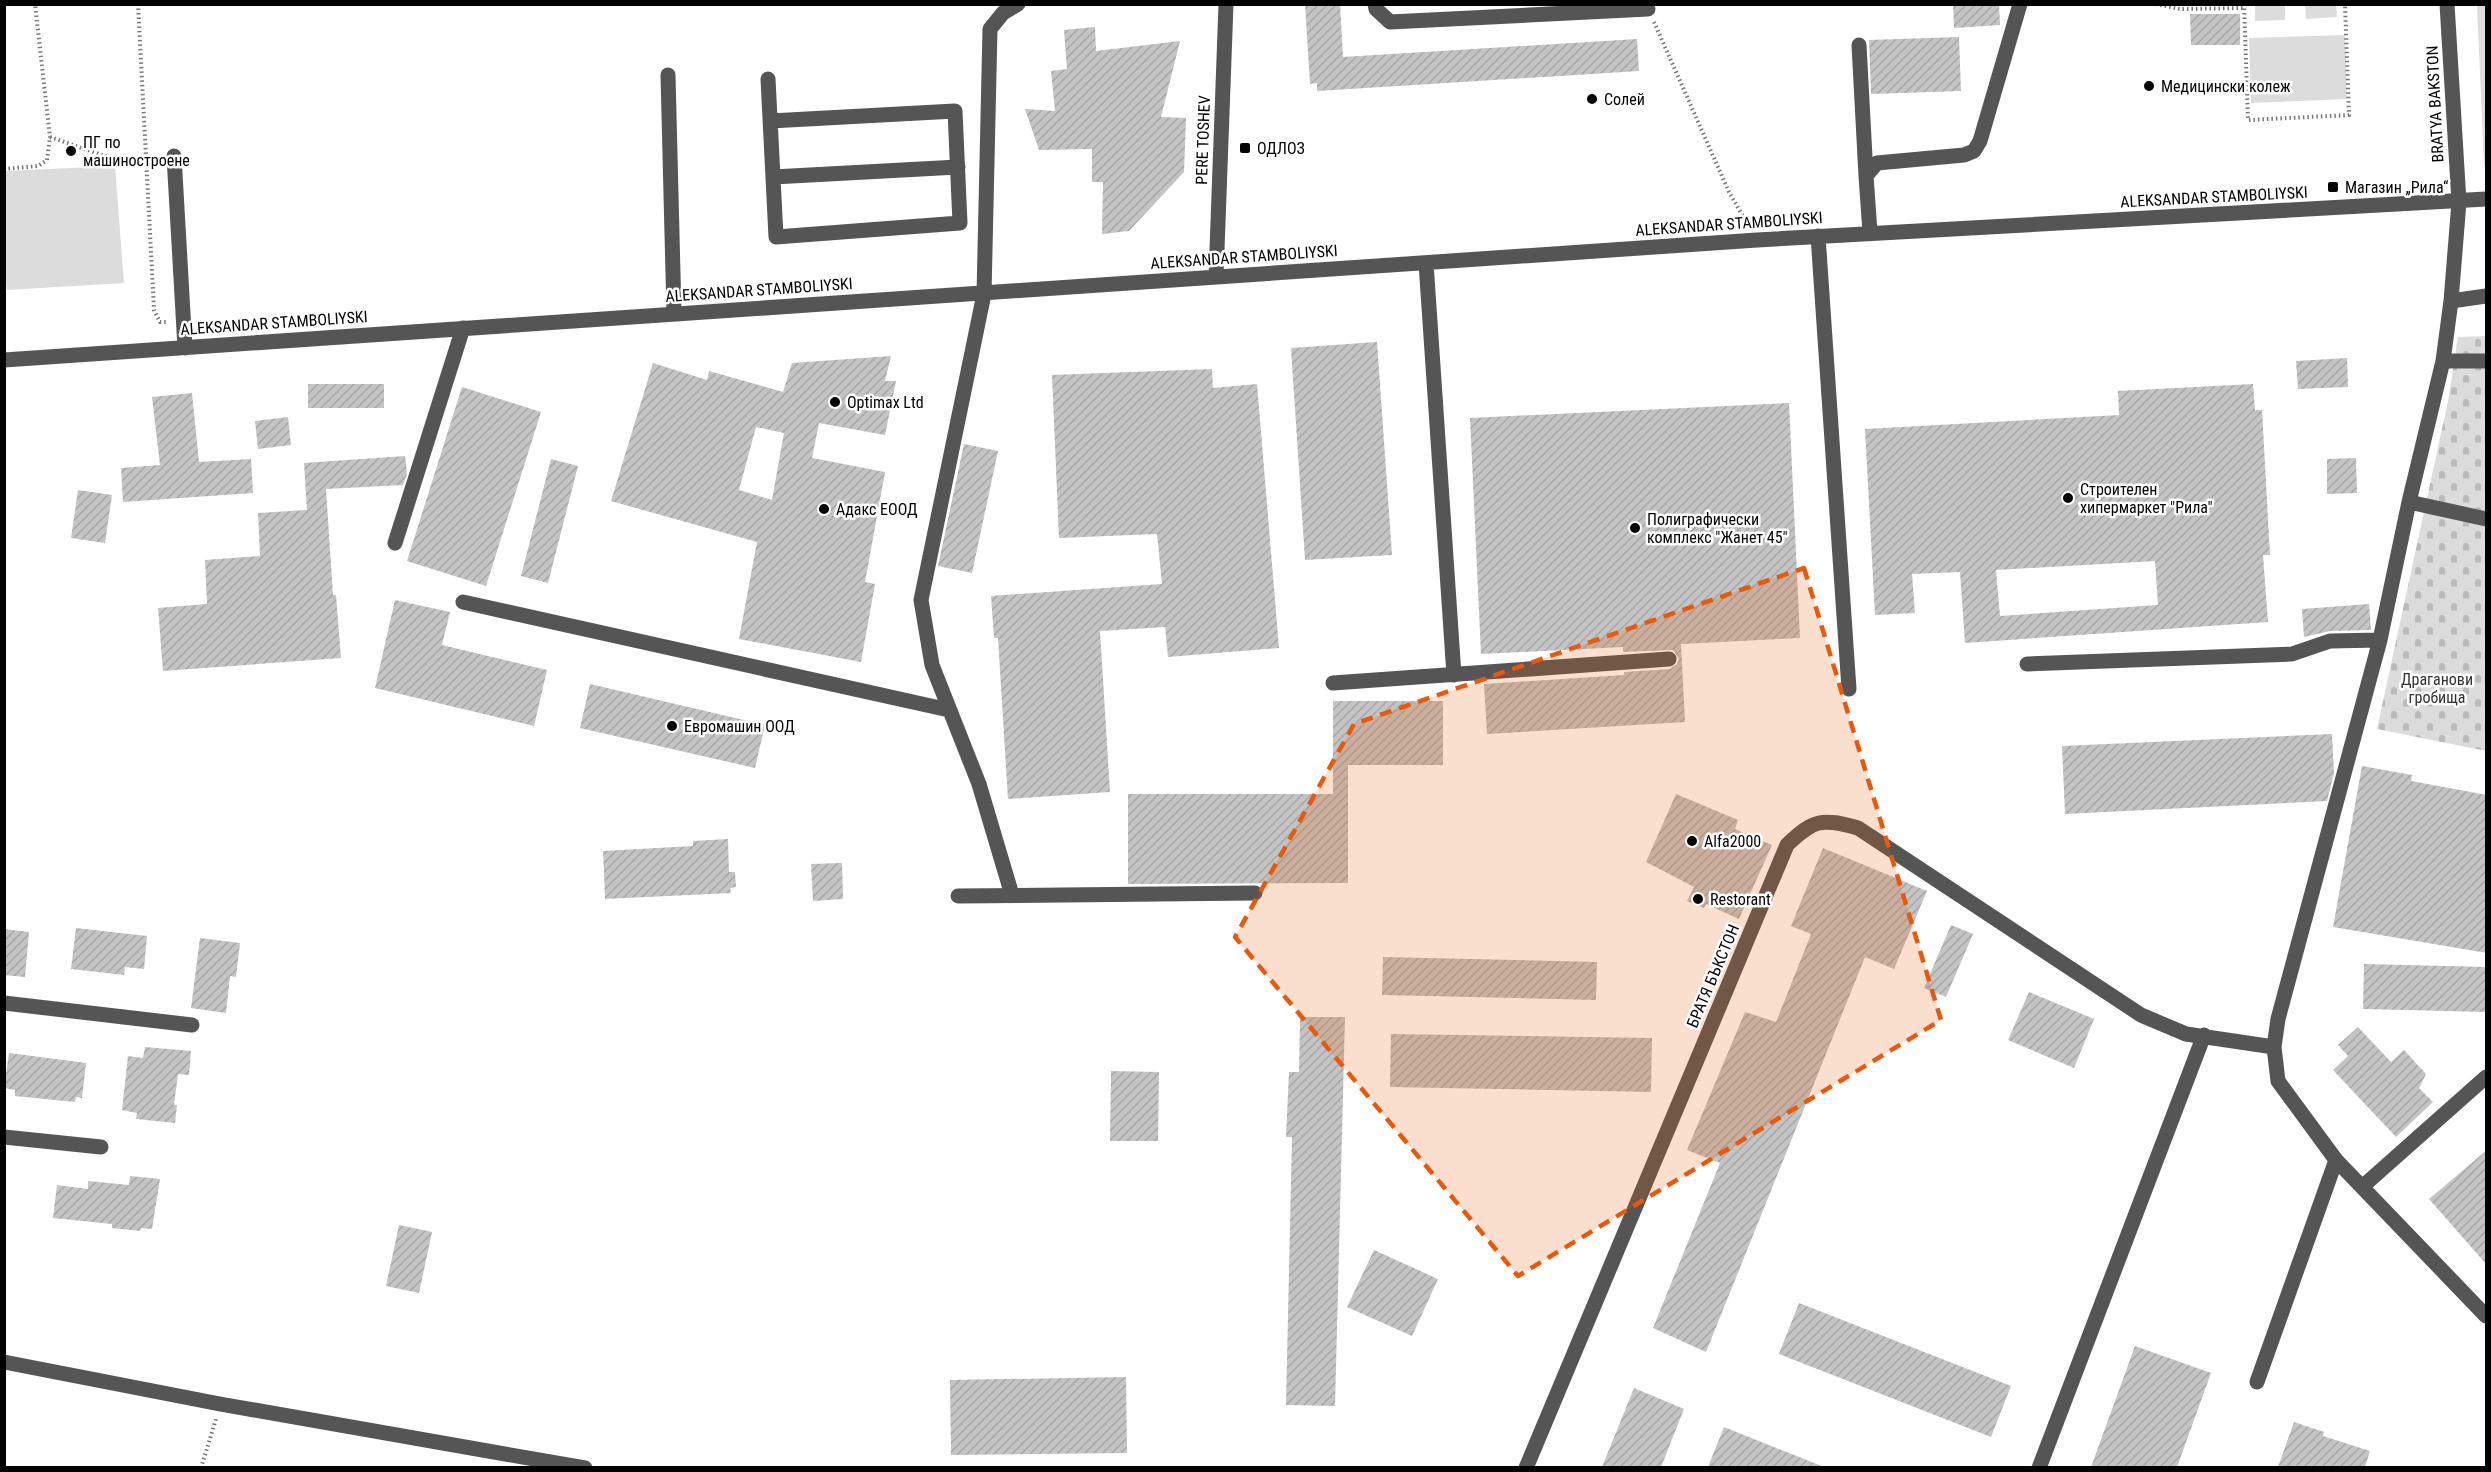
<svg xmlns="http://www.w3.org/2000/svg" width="2491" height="1472" viewBox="0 0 2491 1472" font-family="'Roboto Condensed',sans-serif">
<defs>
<pattern id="cemetery-stones" width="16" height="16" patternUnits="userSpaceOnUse" patternTransform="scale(1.5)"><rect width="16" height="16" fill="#dcdcdc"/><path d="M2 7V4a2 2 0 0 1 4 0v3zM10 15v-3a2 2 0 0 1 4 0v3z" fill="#bbb"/></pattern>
<pattern id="building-hatch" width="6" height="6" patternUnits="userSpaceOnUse" patternTransform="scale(1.5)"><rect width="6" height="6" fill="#c4c4c4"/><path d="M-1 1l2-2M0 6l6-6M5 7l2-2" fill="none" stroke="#a7a7a7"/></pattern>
</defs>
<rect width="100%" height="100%" fill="#fff"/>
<path fill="url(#cemetery-stones)" d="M 2486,336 L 2486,751 L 2377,729 L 2448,401 L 2458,337 Z"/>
<path fill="#dcdcdc" d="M 2255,5 L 2285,5 L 2285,20 L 2255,21 Z
M 2305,5 L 2336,5 L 2337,17 L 2306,19 Z
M 2477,5 L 2486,5 L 2486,166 L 2484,166 Z
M 2345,35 L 2347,99 L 2251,103 L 2249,38 Z
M 115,166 L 124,283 L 7,290 L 4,257 L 5,171 Z"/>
<path fill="url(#building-hatch)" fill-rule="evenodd" d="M 1305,4 L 1340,4 L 1343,57 L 1637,39 L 1639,71 L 1317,91 L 1317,83 L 1310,84 Z
M 1953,4 L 1999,4 L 2000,25 L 1954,28 Z
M 2190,14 L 2240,14 L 2240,45 L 2191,45 Z
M 1095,27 L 1096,51 L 1180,41 L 1161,117 L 1186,118 L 1184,172 L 1129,231 L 1102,234 L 1103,182 L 1092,182 L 1092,149 L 1039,150 L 1025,109 L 1055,111 L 1051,71 L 1067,69 L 1064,30 Z
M 1959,37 L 1961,91 L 1871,94 L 1869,40 Z
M 1377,342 L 1392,555 L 1305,560 L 1291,348 Z
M 891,356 L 885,381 L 896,381 L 885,435 L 819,423 L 812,458 L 885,472 L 865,582 L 875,584 L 861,662 L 739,639 L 757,542 L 611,501 L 653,363 L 707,380 L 709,371 L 783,392 L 792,363 ZM 756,427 L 784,433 L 772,500 L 739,490 Z
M 2347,358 L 2348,387 L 2298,389 L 2296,361 Z
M 1212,369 L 1213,388 L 1257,384 L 1279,648 L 1168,657 L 1165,627 L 1100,631 L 1110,792 L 1008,799 L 998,638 L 994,638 L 991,596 L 1162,584 L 1157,534 L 1059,538 L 1052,375 Z
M 308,384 L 384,384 L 384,408 L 308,408 Z
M 2253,384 L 2255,410 L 2262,410 L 2270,555 L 2263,555 L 2268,622 L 1965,643 L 1960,572 L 1912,574 L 1915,613 L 1875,615 L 1865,429 L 2119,415 L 2118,391 ZM 2155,561 L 2158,605 L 2000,616 L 1996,570 Z
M 462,387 L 541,412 L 486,586 L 407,561 Z
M 192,393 L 199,462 L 251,459 L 253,493 L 123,502 L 121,468 L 160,465 L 152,397 Z
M 1789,403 L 1800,638 L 1681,644 L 1685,722 L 1487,734 L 1484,684 L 1624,675 L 1624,672 L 1670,669 L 1677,664 L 1679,659 L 1673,650 L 1623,652 L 1623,647 L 1481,654 L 1470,418 Z
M 288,417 L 291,445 L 258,449 L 255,421 Z
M 964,444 L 998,451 L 972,573 L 938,566 Z
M 405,456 L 407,474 L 403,485 L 326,489 L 333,595 L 336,595 L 341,658 L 163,671 L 158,608 L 207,604 L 205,560 L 260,556 L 258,513 L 307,510 L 304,463 Z
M 2356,458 L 2357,493 L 2327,494 L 2327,459 Z
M 551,459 L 578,466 L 548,583 L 521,576 Z
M 78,490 L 112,495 L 105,543 L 71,538 Z
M 395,600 L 450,612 L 442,645 L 547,670 L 534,726 L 375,688 Z
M 2369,604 L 2371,630 L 2330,631 L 2304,637 L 2302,609 Z
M 590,684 L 765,725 L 755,768 L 580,728 Z
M 1333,701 L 1443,701 L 1443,765 L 1348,765 L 1348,883 L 1128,884 L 1128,794 L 1333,794 Z
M 2332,734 L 2334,773 L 2327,801 L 2065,814 L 2062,746 Z
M 2362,766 L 2412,775 L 2411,781 L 2487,795 L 2487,953 L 2333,927 Z
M 1676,794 L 1738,820 L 1735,829 L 1772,845 L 1739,919 L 1706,904 L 1704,908 L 1687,901 L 1694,887 L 1646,862 Z
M 728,839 L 729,872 L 735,872 L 736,887 L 730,888 L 731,893 L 605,899 L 603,851 L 693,846 L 693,841 Z
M 1823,848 L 1927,891 L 1894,969 L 1865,957 L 1706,1352 L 1653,1328 L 1720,1163 L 1687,1150 L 1745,1012 L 1776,1022 L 1811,934 L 1791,926 Z
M 842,863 L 843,899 L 813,901 L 811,864 Z
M 1951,925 L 1973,934 L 1946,997 L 1924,988 Z
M 76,928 L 147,936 L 144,969 L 125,967 L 124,975 L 71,969 Z
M 4,929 L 29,932 L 25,977 L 4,975 Z
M 200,938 L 240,943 L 236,977 L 230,976 L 226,1013 L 191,1008 Z
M 1383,957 L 1597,962 L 1596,1000 L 1382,995 Z
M 2364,964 L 2487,967 L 2487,1012 L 2363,1009 Z
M 2029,992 L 2094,1019 L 2074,1068 L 2008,1040 Z
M 1300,1017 L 1345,1017 L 1335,1406 L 1286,1405 L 1292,1137 L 1286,1137 L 1289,1072 L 1299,1072 Z
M 2358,1027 L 2391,1062 L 2404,1050 L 2426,1074 L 2419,1088 L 2433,1102 L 2396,1137 L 2333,1070 L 2348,1056 L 2338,1045 Z
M 1391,1034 L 1652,1038 L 1651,1092 L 1390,1087 Z
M 145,1047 L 191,1051 L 189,1075 L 178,1074 L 174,1105 L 177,1105 L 175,1123 L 136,1119 L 137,1113 L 122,1110 L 128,1056 L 143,1058 Z
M 9,1053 L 86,1063 L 82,1098 L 76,1097 L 75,1102 L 15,1096 L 15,1090 L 4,1088 Z
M 1111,1071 L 1159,1072 L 1158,1141 L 1110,1141 Z
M 2487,1150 L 2487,1265 L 2429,1199 Z
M 130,1176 L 160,1179 L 152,1229 L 141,1228 L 140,1231 L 112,1228 L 112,1224 L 53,1218 L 57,1185 L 88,1189 L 88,1181 L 129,1185 Z
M 399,1225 L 432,1232 L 419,1293 L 386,1286 Z
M 1374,1250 L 1438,1279 L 1412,1336 L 1347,1307 Z
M 1799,1303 L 2011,1386 L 1991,1437 L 1779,1354 Z
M 2135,1346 L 2211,1373 L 2177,1467 L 2091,1467 Z
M 1126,1377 L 1127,1453 L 951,1455 L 950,1380 Z
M 1634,1388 L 1684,1409 L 1661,1467 L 1602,1467 Z
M 2294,1422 L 2324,1432 L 2323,1436 L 2370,1451 L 2365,1467 L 2278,1467 Z
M 1724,1427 L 1824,1467 L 1708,1467 Z"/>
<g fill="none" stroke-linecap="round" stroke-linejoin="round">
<path stroke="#777" stroke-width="4" stroke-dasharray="1.5 3" stroke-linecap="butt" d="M 138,4 L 154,310 L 160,322 L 168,322
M 2156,4 L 2180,9 L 2244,8
M 2244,4 L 2248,120 L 2349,115 L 2345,4
M 1654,22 L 1729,192 L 1748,225
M 50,137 L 105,156 L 146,161
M 4,169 L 38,166 L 47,160 L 50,137 L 35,4
M 201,1468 L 216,1419"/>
<path stroke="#555" stroke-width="15" d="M 1375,4 L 1376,9 L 1390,22 L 1648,9
M 2447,4 L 2459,202 L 2451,301 L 2443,361 L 2409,502 L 2380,640 L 2278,1019 L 2274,1047 L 2278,1081 L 2336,1160 L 2486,1316
M 1859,45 L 1866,176
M 668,75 L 674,313
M 768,79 L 776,237 L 960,223 L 955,111 L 770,121
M 174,156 L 185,348
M 773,177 L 958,167
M 1870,232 L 1866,176 L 1877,163 L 1964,155 L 1974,151 L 1980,141 L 2020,4
M 1818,236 L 1849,689
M 1426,263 L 1454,675
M 1216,277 L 1226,4
M 2451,301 L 2486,296
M 4,360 L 1757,240 L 2486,199
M 2443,361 L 2486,361
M 2409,502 L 2486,519
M 395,543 L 463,328
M 463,602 L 949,710
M 2027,664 L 2292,654 L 2330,641 L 2380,640
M 1333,683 L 1669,659
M 1012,895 L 979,784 L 932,665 L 921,600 L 984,294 L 990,29 L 1003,13 L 1018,4
M 958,896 L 1255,893
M 4,1003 L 192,1025
M 4,1137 L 101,1147
M 2362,1187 L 2486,1077
M 4,1362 L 220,1404 L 585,1468
M 2257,1382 L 2336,1160
M 1526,1468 L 1787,845 C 1814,819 1822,818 1858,828 L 2141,1015 L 2186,1034 L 2274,1047
M 2039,1468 L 2204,1035"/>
</g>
<path fill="#e8590c" fill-opacity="0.2" stroke="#e8590c" stroke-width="4.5" stroke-dasharray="12 8" stroke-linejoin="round" d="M 1804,568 L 1941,1020 L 1518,1276 L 1235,937 L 1354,724 Z"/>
<g fill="#000" stroke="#fff" stroke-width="2">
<circle cx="2149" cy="86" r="6"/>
<circle cx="1592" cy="99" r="6"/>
<rect x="1239" y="142" width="12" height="12" rx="3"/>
<circle cx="71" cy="151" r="6"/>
<rect x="2327" y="181" width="12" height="12" rx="3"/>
<circle cx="835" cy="402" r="6"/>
<circle cx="2068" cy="498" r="6"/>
<circle cx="824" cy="509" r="6"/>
<circle cx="1635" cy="528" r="6"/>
<circle cx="672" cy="726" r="6"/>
<circle cx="1692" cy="841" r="6"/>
<circle cx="1698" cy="899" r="6"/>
</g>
<g text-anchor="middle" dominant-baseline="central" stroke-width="5" stroke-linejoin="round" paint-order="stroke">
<g font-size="16" fill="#000" stroke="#fff" text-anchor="start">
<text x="2161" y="86">Медицински колеж</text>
<text x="1604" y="99">Солей</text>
<text x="83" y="142">ПГ по<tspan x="83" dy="18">машиностроене</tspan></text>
<text x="1257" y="148">ОДЛОЗ</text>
<text x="2345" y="187">Магазин „Рила“</text>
<text x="847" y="402">Optimax Ltd</text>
<text x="2080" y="489">Строителен<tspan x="2080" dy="18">хипермаркет "Рила"</tspan></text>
<text x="836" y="509">Адакс ЕООД</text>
<text x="1647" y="519">Полиграфически<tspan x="1647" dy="18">комплекс "Жанет 45"</tspan></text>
<text x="684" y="726">Евромашин ООД</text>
<text x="1704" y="841">Alfa2000</text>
<text x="1710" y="899">Restorant</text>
</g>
<g font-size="16" fill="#000" stroke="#fff">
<text transform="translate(2435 104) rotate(-93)">BRATYA BAKSTON</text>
<text transform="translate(1203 140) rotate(-88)">PERE TOSHEV</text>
<text transform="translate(2214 197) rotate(-3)">ALEKSANDAR STAMBOLIYSKI</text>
<text transform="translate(1729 224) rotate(-4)">ALEKSANDAR STAMBOLIYSKI</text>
<text transform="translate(1244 257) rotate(-4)">ALEKSANDAR STAMBOLIYSKI</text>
<text transform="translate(759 290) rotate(-4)">ALEKSANDAR STAMBOLIYSKI</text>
<text transform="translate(274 323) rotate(-4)">ALEKSANDAR STAMBOLIYSKI</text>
<text transform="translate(1713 976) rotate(-67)">БРАТЯ БЪКСТОН</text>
</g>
<g font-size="16" fill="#333" stroke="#fff">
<text x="2437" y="679">Драганови<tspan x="2437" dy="18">гробища</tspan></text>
</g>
</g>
<rect width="2491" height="1472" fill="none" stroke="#000000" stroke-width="12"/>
</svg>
